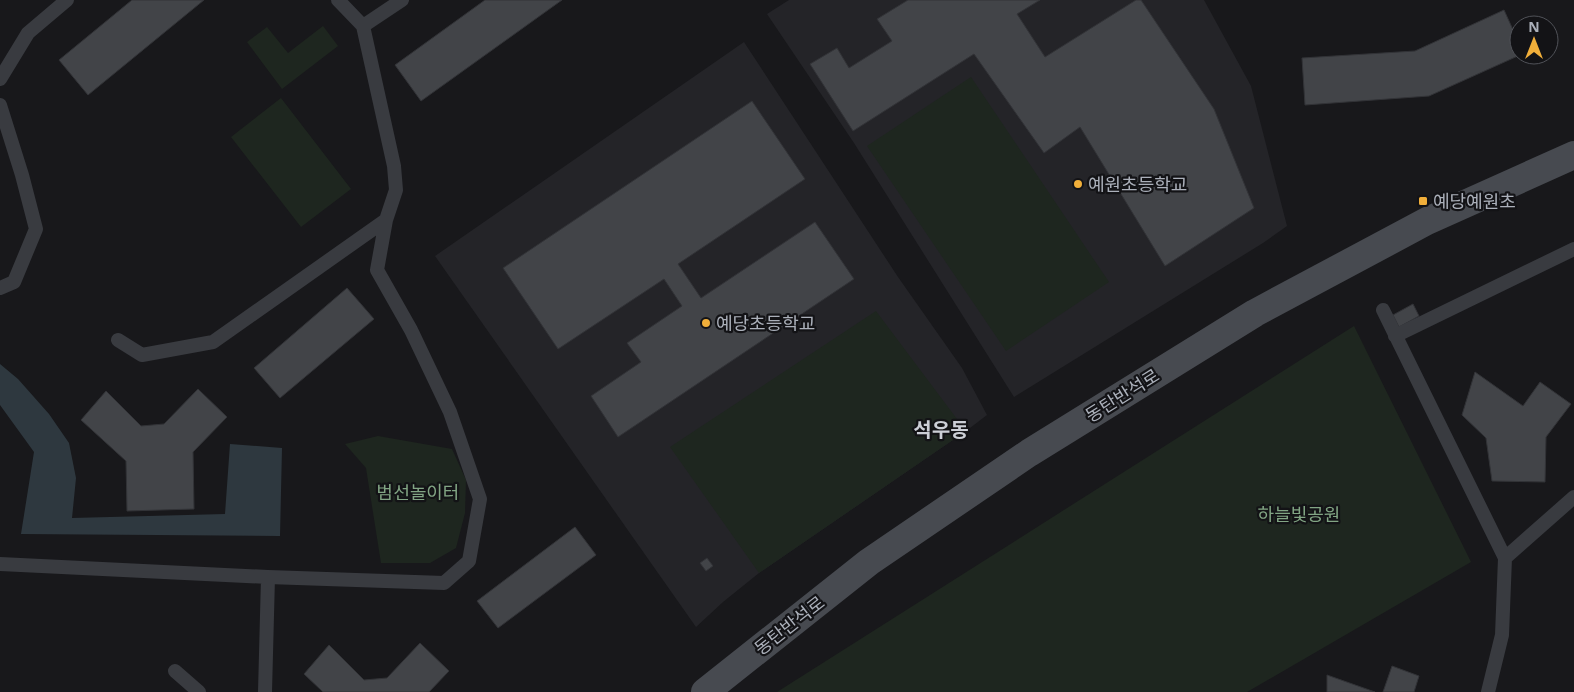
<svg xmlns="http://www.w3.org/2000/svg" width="1574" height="692" viewBox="0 0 1574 692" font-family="'Open Sans','Noto Sans KR',sans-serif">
<rect width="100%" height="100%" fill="#18181b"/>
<path fill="#242428" d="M 789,0 L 1204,0 L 1251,86 L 1287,226 L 1263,243 L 1014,397 L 854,143 L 767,14 Z
M 744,42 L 898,277 L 962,368 L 987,415 L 966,431 L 759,573 L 723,602 L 696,627 L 435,256 Z"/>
<path fill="#1e261f" d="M 323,26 L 338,46 L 282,89 L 247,42 L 267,27 L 288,53 Z
M 971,77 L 1109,282 L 1006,351 L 867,146 Z
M 281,98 L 351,189 L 301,227 L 231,137 Z
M 876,311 L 966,431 L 759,573 L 670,447 Z
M 1354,326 L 1471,562 L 1247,692 L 777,692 Z
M 378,436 L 452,449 L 466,480 L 465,513 L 456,548 L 430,563 L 381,563 L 366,468 L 345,444 Z"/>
<path fill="#2e383f" d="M 0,364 L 18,379 L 49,414 L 69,443 L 76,478 L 72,518 L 225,514 L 230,444 L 282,448 L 280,536 L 21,534 L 34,452 L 0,405 Z"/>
<path fill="#424448" stroke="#323337" d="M 132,0 L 204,0 L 88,95 L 59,60 Z
M 485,0 L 562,0 L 421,101 L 395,65 Z
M 908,0 L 1040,0 L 1017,14 L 1045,57 L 1136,0 L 1141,0 L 1214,109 L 1254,208 L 1165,266 L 1080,127 L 1044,153 L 974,54 L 853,131 L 810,64 L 837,48 L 849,68 L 892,41 L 877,19 Z
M 1504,10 L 1519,43 L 1520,55 L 1429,96 L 1305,105 L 1302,58 L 1415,51 Z
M 752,101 L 805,179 L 678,264 L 701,298 L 815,222 L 854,279 L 618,437 L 591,396 L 641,362 L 627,343 L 682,306 L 664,279 L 558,349 L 503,268 Z
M 347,288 L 374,319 L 280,398 L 254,368 Z
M 1413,304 L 1419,316 L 1399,327 L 1393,315 Z
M 1475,372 L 1523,406 L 1540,382 L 1571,404 L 1546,437 L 1545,482 L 1492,481 L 1486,438 L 1462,415 Z
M 198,389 L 227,417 L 193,452 L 194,509 L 127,511 L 126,461 L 81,420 L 106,391 L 141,426 L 164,424 Z
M 575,527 L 596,555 L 498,628 L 477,601 Z
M 707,558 L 713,566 L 706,571 L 700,563 Z
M 420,643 L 449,671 L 429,692 L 323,692 L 304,674 L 329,645 L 364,680 L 387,678 Z
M 1392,666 L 1419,676 L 1414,692 L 1383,692 Z
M 1327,675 L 1375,692 L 1327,692 Z"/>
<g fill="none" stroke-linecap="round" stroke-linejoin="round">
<path stroke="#393b40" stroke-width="14" d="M 338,0 L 363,26
M 0,79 L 28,33 L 67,0
M 0,105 L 22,175 L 36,229 L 14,282 L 0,288
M 1383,310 L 1505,558
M 1395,336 L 1574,249
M 118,340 L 142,355 L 213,342 L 386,220
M 0,564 L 268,577 L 444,583 L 469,561 L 480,499 L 450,412 L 411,330 L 377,270 L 386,220 L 396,190 L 394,166 L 363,26 L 402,0
M 175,671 L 199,692
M 265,692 L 268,577
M 1488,692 L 1502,635 L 1505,558 L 1574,497"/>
<path stroke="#474a50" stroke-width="28" d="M 705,692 L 869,562 L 1029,453 L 1255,313 L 1427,221 L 1574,155"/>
</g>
<g fill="#f1af3a" stroke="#131316" stroke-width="2">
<circle cx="1078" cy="184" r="5"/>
<rect x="1418" y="196" width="10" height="10" rx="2.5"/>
<circle cx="706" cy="323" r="5"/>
</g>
<g text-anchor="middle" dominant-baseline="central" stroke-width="4.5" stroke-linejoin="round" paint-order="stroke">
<g font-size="18" fill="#abb0ba" stroke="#131316" text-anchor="start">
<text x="1088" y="184">예원초등학교</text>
<text x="1433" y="201">예당예원초</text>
<text x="716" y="323">예당초등학교</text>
</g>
<g font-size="18" fill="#abb0ba" stroke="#131316">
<text transform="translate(1122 395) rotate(-32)">동탄반석로</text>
<text transform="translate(789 625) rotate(-38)">동탄반석로</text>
</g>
<g font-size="18" fill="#82a584" stroke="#131316">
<text x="418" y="492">범선놀이터</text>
<text x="1299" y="514">하늘빛공원</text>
</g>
<g font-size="20" font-weight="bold" fill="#cccfd6" stroke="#131316">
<text x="941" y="429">석우동</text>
</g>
</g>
<g transform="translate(1534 40)"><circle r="24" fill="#131316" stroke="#505258"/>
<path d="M0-4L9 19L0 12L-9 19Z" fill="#f1af3a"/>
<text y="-8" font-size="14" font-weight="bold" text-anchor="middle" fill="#abb0ba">N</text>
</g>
</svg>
